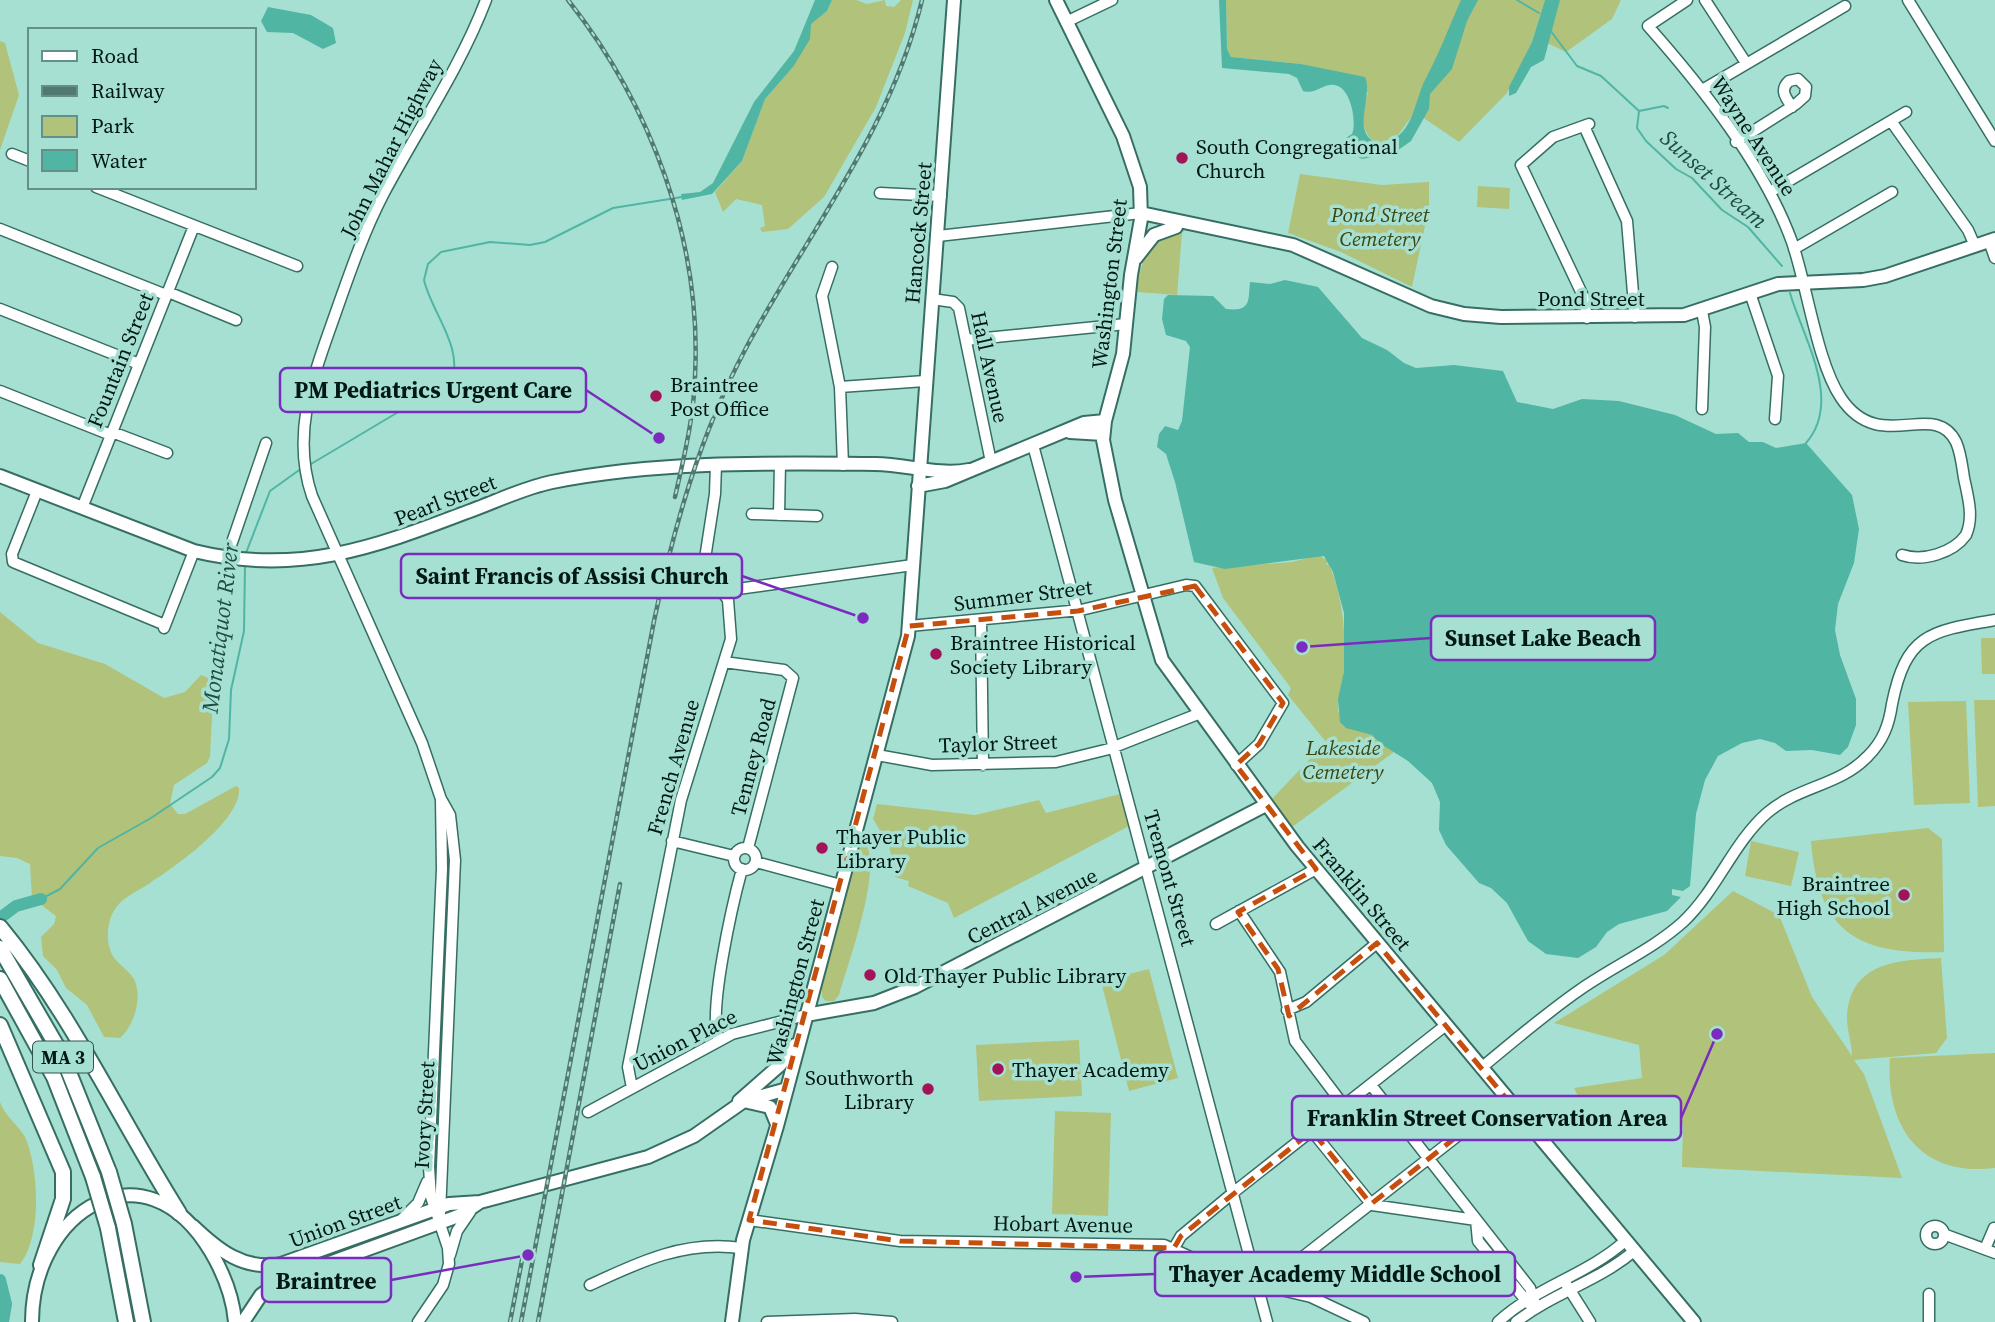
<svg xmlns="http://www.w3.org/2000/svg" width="1995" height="1322" viewBox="0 0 1995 1322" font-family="'Source Serif 4',serif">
<rect width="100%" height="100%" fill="#a6e0d3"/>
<path fill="#b1c27a" d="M 832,0 L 856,0 L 867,4 L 885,0 L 886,6 L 894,7 L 901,0 L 913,0 L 905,33 L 876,107 L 824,197 L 788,229 L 762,232 L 760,228 L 765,226 L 762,205 L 736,199 L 723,212 L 715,192 L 742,161 L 765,99 L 793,67 L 811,23 L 827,11 Z
M 1226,0 L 1545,0 L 1532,42 L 1507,93 L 1459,142 L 1415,112 L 1398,135 L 1381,143 C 1358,139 1362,109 1368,93 L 1355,76 L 1301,64 L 1231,57 L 1227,49 Z
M 1560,0 L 1621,0 L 1612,19 L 1566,52 L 1547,43 Z
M 0,41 L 5,43 L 19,95 L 0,150 Z
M 1300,174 L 1382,185 L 1429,182 L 1429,207 L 1412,287 L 1341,252 L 1288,233 Z
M 1478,186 L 1510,188 L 1509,209 L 1477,207 Z
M 1182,233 L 1177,295 L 1137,292 C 1140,263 1147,236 1182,233 Z
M 1319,555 L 1328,561 L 1326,565 L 1329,564 C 1343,598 1346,631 1344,668 C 1343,682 1338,696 1338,711 L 1351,728 L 1372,735 L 1394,752 L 1292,827 L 1271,800 L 1326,742 L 1288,695 L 1291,688 L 1223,598 L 1212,568 L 1292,562 Z
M 0,612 L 38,643 L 105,664 L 164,698 L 185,692 L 201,675 L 209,678 L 213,695 L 210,757 L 207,763 L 174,785 L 170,804 L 178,814 L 185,814 L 236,786 L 239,788 C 242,820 175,867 150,883 C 140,890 127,895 119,904 C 106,917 104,945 115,959 C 121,966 129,971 134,979 C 143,997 134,1026 120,1038 L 104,1037 L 87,1005 L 66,988 L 57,970 L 43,956 L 41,937 L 54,924 L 56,916 L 32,898 L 30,864 L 17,858 L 0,856 Z
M 1981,638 L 1995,638 L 1995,674 L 1982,674 Z
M 1974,700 L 1995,700 L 1995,806 L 1978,807 Z
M 1966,701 L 1970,803 L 1914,805 L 1908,702 Z
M 1120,794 L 1129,826 L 954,918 L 948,903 L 908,886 L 909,881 L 895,877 L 889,845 L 873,819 L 877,804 L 975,815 L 1039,800 L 1046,813 Z
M 1928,828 L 1942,839 L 1944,952 C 1857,955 1818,932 1811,841 Z
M 1751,841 L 1799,852 L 1791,886 L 1745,876 Z
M 864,842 C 885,864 847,966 839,995 L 834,1001 L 826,1001 L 822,997 L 822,987 L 860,846 Z
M 1733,891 L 1779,915 L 1812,997 L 1852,1056 C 1852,1044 1847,1031 1847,1018 C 1849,962 1898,960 1941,958 L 1947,1038 L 1936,1053 L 1854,1060 L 1864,1074 L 1902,1178 L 1682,1167 L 1683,1125 L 1577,1121 L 1553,1141 L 1541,1126 L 1581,1102 L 1574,1088 L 1642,1078 L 1639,1045 L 1554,1023 L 1664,955 Z
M 1149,969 L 1178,1078 L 1129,1091 L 1101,981 Z
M 1079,1040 L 1082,1096 L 979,1101 L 976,1045 Z
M 1995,1053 L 1995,1168 C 1921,1177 1885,1127 1890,1058 Z
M 0,1102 C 5,1117 18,1124 25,1137 C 39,1168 42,1237 20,1264 L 0,1262 Z
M 1055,1111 L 1111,1113 L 1108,1216 L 1052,1214 Z"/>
<path fill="#50b5a3" d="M 815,0 L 832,0 L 827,11 L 811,24 L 810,39 L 793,67 L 765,99 L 742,161 L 712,194 L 682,200 L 681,194 L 700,192 L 713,183 L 754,102 L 794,51 Z
M 1219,0 L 1226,0 L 1227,49 L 1231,57 L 1301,64 L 1365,77 C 1374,96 1348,138 1381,143 C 1413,139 1414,102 1425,80 C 1439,54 1449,27 1461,0 L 1478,0 L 1467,21 L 1452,69 L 1430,94 L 1429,109 L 1411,141 L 1394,153 L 1362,159 L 1344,149 L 1344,139 L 1352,134 C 1357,122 1351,88 1335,85 C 1323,83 1316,95 1303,91 L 1297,78 L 1289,74 L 1222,68 Z
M 1545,0 L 1560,0 L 1544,60 L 1531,67 L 1516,93 L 1509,96 L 1509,87 L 1532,42 Z
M 268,7 L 311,15 L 333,28 L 336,43 L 323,49 L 293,33 L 267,32 L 261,21 Z
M 1285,280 L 1318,287 L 1362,338 L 1387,350 L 1404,363 L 1416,368 L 1454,365 L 1503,371 L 1517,402 L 1553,409 L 1582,399 L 1619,401 L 1675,415 L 1716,434 L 1738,433 L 1749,442 L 1763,442 L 1776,448 L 1806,443 L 1852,495 L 1859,529 L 1854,563 L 1838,604 L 1835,630 L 1840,655 L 1856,699 L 1856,725 L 1848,747 L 1840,755 L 1812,750 L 1786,751 L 1775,743 L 1760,739 L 1742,743 L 1718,756 L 1705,780 L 1696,814 L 1690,886 L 1683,891 L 1672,889 L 1672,895 L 1681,897 L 1667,911 L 1619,924 L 1607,932 L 1596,947 L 1578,958 L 1546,954 L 1528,941 L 1507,903 L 1491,888 L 1479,883 L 1446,845 L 1439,830 L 1440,802 L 1432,783 L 1408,761 L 1381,744 L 1372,735 L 1346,728 L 1340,722 L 1338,699 L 1344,671 L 1344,613 L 1333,572 L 1324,556 L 1225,569 L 1194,562 L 1175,482 L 1166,454 L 1157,447 L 1159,434 L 1165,426 L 1178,430 L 1182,421 L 1190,347 L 1186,341 L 1166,335 L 1162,319 L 1164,299 L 1168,295 L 1213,296 L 1226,309 C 1252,312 1248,300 1250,282 L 1270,284 Z"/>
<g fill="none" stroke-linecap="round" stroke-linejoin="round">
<path stroke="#50b5a3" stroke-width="2" d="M 1517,0 L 1539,13
M 1550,30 L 1577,66 L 1601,76 L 1639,111 L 1637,128 L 1646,141 L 1676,169 L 1692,178 L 1722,210 L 1748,227 L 1782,266
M 1639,111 L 1664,106 L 1668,108
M 1790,293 C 1803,338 1843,401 1806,443
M 311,464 L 410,405 L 439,393 L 451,383 C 465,348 431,312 424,280 L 428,264 L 441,252 L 490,242 L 530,245 L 545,242 L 613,208 L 682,197
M 246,553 L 270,491 L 302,468
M 41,899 L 60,889 L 98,848 L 151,818 L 212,777 L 220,768 L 229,739 L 231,690 L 244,631 L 245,565"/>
<path stroke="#50b5a3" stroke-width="12" d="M 0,918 L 16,906 L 41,899
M 0,1280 L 6,1304 L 3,1322"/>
<defs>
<path id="minor" d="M 1687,0 L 1648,26 C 1702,87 1764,165 1792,242 C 1807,285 1817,363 1841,398 C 1880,456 1934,398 1956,442 C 1961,453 1962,466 1964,478 C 1968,497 1974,517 1966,535 C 1953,553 1923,562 1902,555
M 1705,0 L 1746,63
M 1908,0 L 1995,141
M 1066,22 L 1112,0
M 1702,90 L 1845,6
M 1891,121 L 1968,230 L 1975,246
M 1584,126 L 1627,221 L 1635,317
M 1736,142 L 1796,104 L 1805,96 L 1806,87 L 1798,79 L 1789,81 C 1779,90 1786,98 1792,107
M 12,154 L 30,161
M 96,187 L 297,266
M 1770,192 L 1906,112
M 880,193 L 941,196
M 0,229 L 166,295
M 938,236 L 1141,213
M 1989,241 L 1995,258
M 1794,249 L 1892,192
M 832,267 L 822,296 L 840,387 L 843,465
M 168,292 L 236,320
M 1750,293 L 1778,376 L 1775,419
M 932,299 L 953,302 L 959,308 L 991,462
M 0,309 L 139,364
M 1702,311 L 1705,327 L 1702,409
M 1587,318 L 1584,298 L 1521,165 L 1553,137 L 1589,124
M 966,340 L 1126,324
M 840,387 L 925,381
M 0,391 L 111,435
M 112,432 L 167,453
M 1033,445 L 1267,1322
M 37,491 L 12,554 L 13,562 L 165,625
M 82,508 L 194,226
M 752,514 L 817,516
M 779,515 L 780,463
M 227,557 L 266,443
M 723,591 L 913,565
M 981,620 L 983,765
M 909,626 L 1081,610 L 1186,585 L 1195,586 L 1283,703 L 1259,744 L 1236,765
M 164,628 L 194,551
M 724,662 L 784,670 L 793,678 L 748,848
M 877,755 L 932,765 L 1056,762 L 1109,749 L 1198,714
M 672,841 L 734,856
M734 859a11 11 0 1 1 22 0a11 11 0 1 1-22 0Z
M 756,862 L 841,885
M 1239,911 L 1280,972 L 1295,1041 L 1344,1106
M 1216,924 L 1316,869
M 1287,1010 L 1306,1002 L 1377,943
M 719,1041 C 707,1014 733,902 742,869
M 1481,1068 C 1514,1041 1546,1013 1581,989 C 1614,966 1653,949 1683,922 C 1717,890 1733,843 1767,813 C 1798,786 1840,786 1868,756 C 1883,741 1889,725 1892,704 C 1906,634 1930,631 1995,620
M 1371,1085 L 1530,1288 L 1536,1307
M 632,1088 L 628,1067 L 681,800 L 731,639 L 728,600 L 704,565 L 715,494 L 716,464
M 588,1112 L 732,1034 L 806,1015
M 1312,1131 L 1372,1205 L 1476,1220
M 440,1214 L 455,860 L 450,815 L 441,799
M 403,1218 L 418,1203 L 427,1182
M 749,1220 L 900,1241 L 1164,1245 L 1243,1281 L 1311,1297 L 1364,1322
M 1476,1220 L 1478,1241 L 1528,1303
M1926 1235a9 9 0 1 1 18 0a9 9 0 1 1-18 0Z
M 1946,1235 L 1995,1253
M 1174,1248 L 1181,1236 L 1234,1192 L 1446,1025
M 1985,1249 L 1994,1228
M 450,1255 L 457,1231 L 470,1212
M 1566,1284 L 1590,1322
M 590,1285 C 639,1262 685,1240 741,1248
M 1270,1287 L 1277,1277 L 1506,1098
M 1929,1294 L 1929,1322
M 418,1322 L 443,1285 L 449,1264 L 448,1248 L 431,1197 L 429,1167 L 442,869 L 441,799 L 422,743 L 312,496 C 292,437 311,382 331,326 C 347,281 362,235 384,193 C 418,129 460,68 486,0
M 767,1322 L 855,1319 L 892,1322
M 1498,1322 C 1536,1287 1587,1275 1625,1241
M 1516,1322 C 1553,1293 1599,1281 1634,1251"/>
<path id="major" d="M 1056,0 L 1123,136 L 1140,187 L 1141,219 L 1131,275 L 1123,354 L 1105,421 L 1103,440 L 1115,500 L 1162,660 L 1297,846 L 1694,1322
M 1141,213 L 1293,245 L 1431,306 L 1464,314 L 1501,317 L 1684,315 L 1778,284 L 1863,280 L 1885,276 L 1995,239
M 1136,258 L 1154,235 L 1176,227
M 1070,432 L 1103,434
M 0,476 L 194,551 C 297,576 373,548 467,512 C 495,502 523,488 552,482 C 658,461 768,463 875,464 C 907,464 937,476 969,470
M 918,486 L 945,481 L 1084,423 L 1105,421
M 806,1015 L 874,1003 L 915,987 L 1266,805
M 739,1101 L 780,1065 L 795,1045
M 748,1102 L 770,1107 L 777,1124
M 193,1226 C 218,1250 244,1271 281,1264 L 449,1204 L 480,1202 L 648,1157 L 694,1136 L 744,1101 L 787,1089
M 32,1322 C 32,1212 144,1139 211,1252 C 224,1274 233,1297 235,1322
M 243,1322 L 261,1295 L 280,1281 L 461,1215 L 480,1202
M 732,1322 L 743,1240 L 777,1126 L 908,636 L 954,0"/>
<path id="highway" d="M 0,927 C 72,1014 119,1118 179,1213
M 0,948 L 62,1055 L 109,1172
M 0,979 L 54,1077 L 93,1177
M 0,1025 L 63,1172 L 63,1199 L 41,1265
M 124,1224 L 143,1322
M 108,1228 L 126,1322"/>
</defs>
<use href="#minor" stroke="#366e63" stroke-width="13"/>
<use href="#major" stroke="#366e63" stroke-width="16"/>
<use href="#highway" stroke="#366e63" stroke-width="18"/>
<use href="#minor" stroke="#fff" stroke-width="10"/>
<use href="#major" stroke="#fff" stroke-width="12"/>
<use href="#highway" stroke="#fff" stroke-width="14"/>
<defs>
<path id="rail" d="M 568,0 C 651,105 702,241 695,376 C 694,417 684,457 675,497
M 510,1322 L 523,1255
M 521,1322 L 654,621 C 674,526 700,435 745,350 C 807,233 891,131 922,0
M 538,1322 L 620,884"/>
</defs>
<use href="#rail" stroke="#527971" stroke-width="4.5"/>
<use href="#rail" stroke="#a6e0d3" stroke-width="2" stroke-dasharray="5" stroke-linecap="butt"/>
<defs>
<path id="highway-bridge" d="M 109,1172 L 124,1224
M 93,1177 L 108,1228"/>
</defs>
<use href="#highway-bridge" stroke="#366e63" stroke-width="18" stroke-linecap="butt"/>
<use href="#highway-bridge" stroke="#fff" stroke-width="14"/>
</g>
<path fill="none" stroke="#c64f0d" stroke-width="5" stroke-dasharray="14 9" stroke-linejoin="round" d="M 1195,586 L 1283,703 L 1259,744 L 1236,765 L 1316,869 L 1238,912 L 1278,969 L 1289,1016 L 1377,943 L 1506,1098 L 1371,1204 L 1312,1131 L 1181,1236 L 1174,1248 L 900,1241 L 749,1220 L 909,626 L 1078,611 Z"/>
<g fill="#a31357" stroke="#a6e0d3" stroke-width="2.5">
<circle cx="1182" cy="158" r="7"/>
<circle cx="656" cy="396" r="7"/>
<circle cx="936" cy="654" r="7"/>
<circle cx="822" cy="848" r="7"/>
<circle cx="1904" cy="895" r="7"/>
<circle cx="870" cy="975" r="7"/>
<circle cx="998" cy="1069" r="7"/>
<circle cx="928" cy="1089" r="7"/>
</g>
<g text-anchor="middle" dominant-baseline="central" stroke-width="7" stroke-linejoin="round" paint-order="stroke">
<rect fill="#a6e0d3" stroke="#33544d" stroke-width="2" x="33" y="1041.5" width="60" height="31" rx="5"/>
<g font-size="19" font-weight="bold" fill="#021814">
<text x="63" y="1057">MA 3</text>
</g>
<g font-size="21" fill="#021814" stroke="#a6e0d3">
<text transform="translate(1754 136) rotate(57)">Wayne Avenue</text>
<text transform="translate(391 148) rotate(-63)">John Mahar Highway</text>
<text transform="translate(918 233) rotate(-85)">Hancock Street</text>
<text transform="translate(1109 284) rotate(-83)">Washington Street</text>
<text x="1591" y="298">Pond Street</text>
<text transform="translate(120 360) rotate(-68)">Fountain Street</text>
<text transform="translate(990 367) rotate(78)">Hall Avenue</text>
<text transform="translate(445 500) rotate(-21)">Pearl Street</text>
<text transform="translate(1023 595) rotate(-7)">Summer Street</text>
<text transform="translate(998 743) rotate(-2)">Taylor Street</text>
<text transform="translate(753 757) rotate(-75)">Tenney Road</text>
<text transform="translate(673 767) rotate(-74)">French Avenue</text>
<text transform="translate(1170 878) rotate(74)">Tremont Street</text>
<text transform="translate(1362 894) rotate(50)">Franklin Street</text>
<text transform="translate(1032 906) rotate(-27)">Central Avenue</text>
<text transform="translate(795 982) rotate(-75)">Washington Street</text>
<text transform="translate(685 1040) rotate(-27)">Union Place</text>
<text transform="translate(424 1115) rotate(-87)">Ivory Street</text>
<text transform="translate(345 1221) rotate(-20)">Union Street</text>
<text transform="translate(1063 1224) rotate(1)">Hobart Avenue</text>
</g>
<g font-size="21" fill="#021814" stroke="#a6e0d3" text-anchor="start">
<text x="1196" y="146">South Congregational<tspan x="1196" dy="24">Church</tspan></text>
<text x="670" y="384">Braintree<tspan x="670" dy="24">Post Office</tspan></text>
<text x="950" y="642">Braintree Historical<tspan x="950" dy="24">Society Library</tspan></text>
<text x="836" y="836">Thayer Public<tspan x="836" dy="24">Library</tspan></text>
<text x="1890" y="883" text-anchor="end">Braintree<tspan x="1890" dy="24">High School</tspan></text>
<text x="884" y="975">Old Thayer Public Library</text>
<text x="1012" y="1069">Thayer Academy</text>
<text x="914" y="1077" text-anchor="end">Southworth<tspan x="914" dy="24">Library</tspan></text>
</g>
<g font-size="21" font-style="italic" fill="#3c460f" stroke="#a6e0d3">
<text x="1380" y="214">Pond Street<tspan x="1380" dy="24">Cemetery</tspan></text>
<text x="1343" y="747">Lakeside<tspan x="1343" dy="24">Cemetery</tspan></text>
</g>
<g font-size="23" font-style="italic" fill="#1f4c43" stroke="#a6e0d3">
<text transform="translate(1714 179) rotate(42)">Sunset Stream</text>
<text transform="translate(220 628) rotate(-83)">Monatiquot River</text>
</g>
</g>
<path fill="none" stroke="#7b2cbf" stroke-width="2.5" d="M659 438L586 390M863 618L742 576M1302 647L1431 638M1717 1034L1681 1118M1076 1277L1155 1274M528 1255L391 1280"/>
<g fill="#7b2cbf" stroke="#a6e0d3" stroke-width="2.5">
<circle cx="659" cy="438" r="7"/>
<circle cx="863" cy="618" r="7"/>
<circle cx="1302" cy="647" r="7"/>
<circle cx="1717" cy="1034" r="7"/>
<circle cx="1076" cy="1277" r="7"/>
<circle cx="528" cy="1255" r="7"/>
</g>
<g fill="#a6e0d3" stroke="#7b2cbf" stroke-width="2.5">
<rect x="280" y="368" width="306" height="44" rx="7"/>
<rect x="401" y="554" width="341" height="44" rx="7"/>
<rect x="1431" y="616" width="224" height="44" rx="7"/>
<rect x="1292" y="1096" width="389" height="44" rx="7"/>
<rect x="1155" y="1252" width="360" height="44" rx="7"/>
<rect x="262" y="1258" width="129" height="44" rx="7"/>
</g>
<g font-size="23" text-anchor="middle" font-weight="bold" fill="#021814">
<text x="433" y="398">PM Pediatrics Urgent Care</text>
<text x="572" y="584">Saint Francis of Assisi Church</text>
<text x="1543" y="646">Sunset Lake Beach</text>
<text x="1487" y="1126">Franklin Street Conservation Area</text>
<text x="1335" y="1282">Thayer Academy Middle School</text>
<text x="326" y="1289">Braintree</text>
</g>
<rect x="28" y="28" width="228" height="161" fill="#a6e0d3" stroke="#649087" stroke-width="2"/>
<rect x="42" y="51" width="35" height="10" fill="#ffffff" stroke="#649087" stroke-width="2"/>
<text x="91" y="63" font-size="21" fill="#021814">Road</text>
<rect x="42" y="86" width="35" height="10" fill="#527971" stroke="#649087" stroke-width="2"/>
<text x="91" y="98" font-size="21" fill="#021814">Railway</text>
<rect x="42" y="116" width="35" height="21" fill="#b1c27a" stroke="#649087" stroke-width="2"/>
<text x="91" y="133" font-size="21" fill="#021814">Park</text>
<rect x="42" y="150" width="35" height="21" fill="#50b5a3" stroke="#649087" stroke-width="2"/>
<text x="91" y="168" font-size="21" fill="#021814">Water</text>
</svg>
